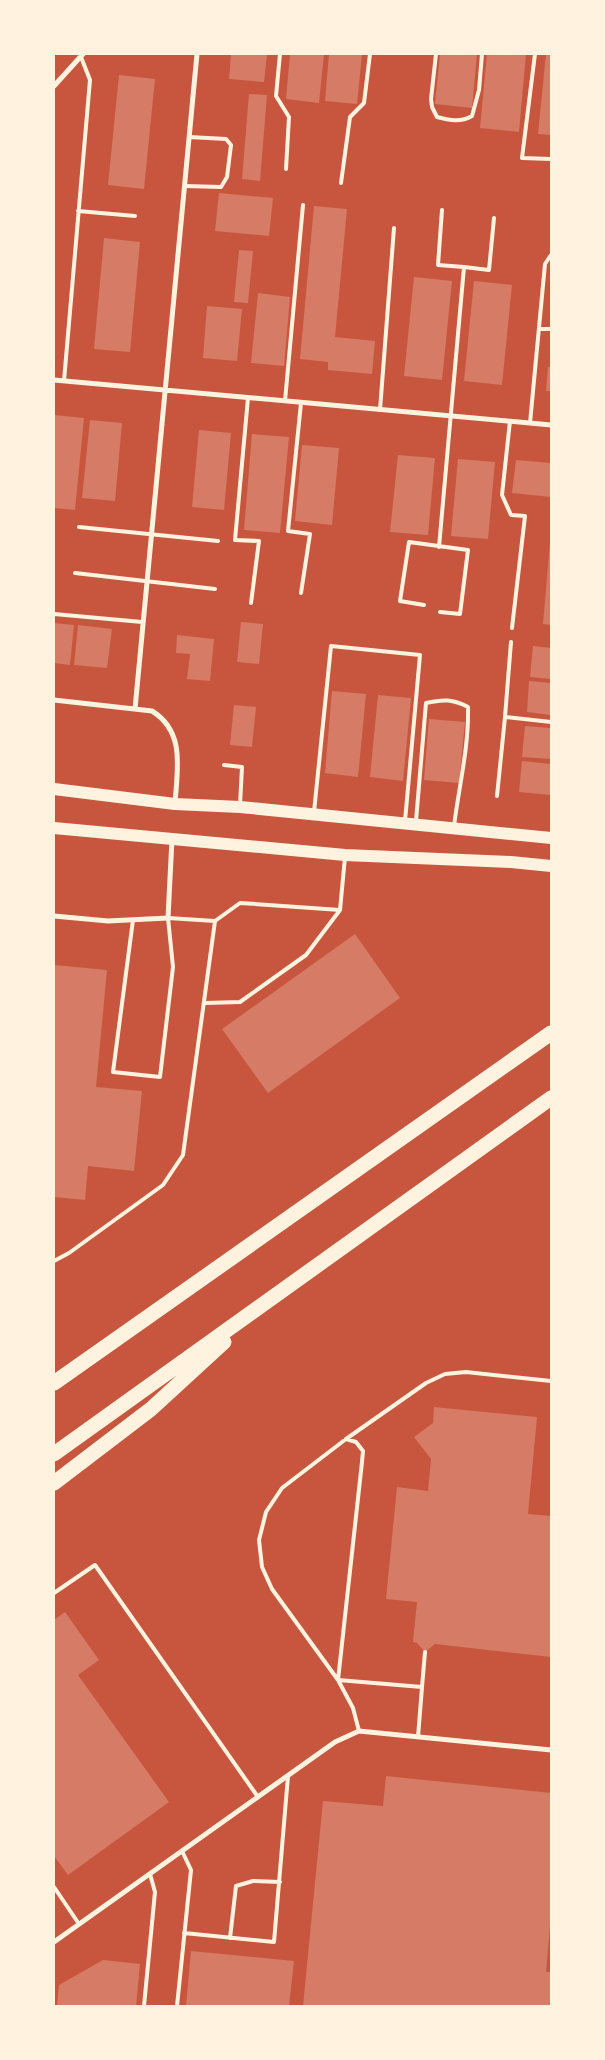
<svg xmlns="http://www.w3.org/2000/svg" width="605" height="2060" viewBox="0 0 605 2060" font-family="'Titillium Web',sans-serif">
<rect width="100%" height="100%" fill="#c8553d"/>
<path fill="#d67c66" d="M 231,54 L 267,54 L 264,82 L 229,79 Z
M 290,54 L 324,54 L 319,103 L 286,99 Z
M 329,54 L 362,54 L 357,104 L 325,101 Z
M 440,54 L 477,54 L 472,108 L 435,104 Z
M 487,54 L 526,54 L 519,132 L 480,128 Z
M 546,54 L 551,54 L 551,135 L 538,134 Z
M 119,75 L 155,79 L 144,189 L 108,185 Z
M 249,94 L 267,95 L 260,181 L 242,179 Z
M 219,193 L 273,198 L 269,236 L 215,231 Z
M 314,206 L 347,209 L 335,337 L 375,341 L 372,374 L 328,370 L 328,362 L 300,359 Z
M 104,238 L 140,242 L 130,352 L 94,349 Z
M 239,250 L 253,251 L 248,303 L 234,302 Z
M 414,277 L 452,281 L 442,380 L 404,376 Z
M 474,281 L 512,285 L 502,385 L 464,381 Z
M 258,293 L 290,297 L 284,366 L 251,363 Z
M 207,306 L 242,309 L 237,361 L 203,358 Z
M 548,367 L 551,367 L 551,391 L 546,391 Z
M 54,415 L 84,418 L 75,510 L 54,508 Z
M 90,420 L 122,423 L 115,501 L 82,498 Z
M 199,430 L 231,433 L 224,510 L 192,507 Z
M 252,434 L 289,437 L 280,533 L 244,530 Z
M 302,445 L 339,448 L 332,525 L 295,521 Z
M 398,455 L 435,458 L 428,535 L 390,532 Z
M 458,459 L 495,462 L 488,539 L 451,536 Z
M 516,460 L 551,463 L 551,497 L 512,493 Z
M 550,542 L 551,542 L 551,625 L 543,624 Z
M 241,622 L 263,624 L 259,664 L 237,662 Z
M 54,623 L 74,625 L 70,665 L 54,663 Z
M 78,625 L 112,629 L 107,668 L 74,665 Z
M 177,635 L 214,639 L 210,681 L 187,679 L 190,654 L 176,653 Z
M 533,646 L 551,648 L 551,679 L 530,677 Z
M 529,681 L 551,683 L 551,715 L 527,712 Z
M 332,691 L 366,694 L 358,777 L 325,773 Z
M 378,695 L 411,698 L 403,781 L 370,777 Z
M 234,705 L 256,707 L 252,747 L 230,745 Z
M 429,719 L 465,722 L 459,783 L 424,780 Z
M 525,726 L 551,728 L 551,759 L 522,757 Z
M 522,761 L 551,764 L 551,795 L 519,792 Z
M 355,934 L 400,998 L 268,1093 L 222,1029 Z
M 54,965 L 107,970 L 96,1087 L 142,1091 L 134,1171 L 88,1166 L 85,1200 L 54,1197 Z
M 434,1407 L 537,1417 L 528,1514 L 551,1516 L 551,1657 L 435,1644 L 425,1652 L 417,1643 L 413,1642 L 417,1602 L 386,1599 L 397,1487 L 428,1491 L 431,1459 L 414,1437 L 433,1423 Z
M 65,1612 L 99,1660 L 78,1675 L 169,1802 L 68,1875 L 54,1856 L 54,1620 Z
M 386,1776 L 551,1793 L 551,1915 L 546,1972 L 551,1972 L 551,2006 L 303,2006 L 323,1801 L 383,1806 Z
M 191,1951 L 294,1961 L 289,2006 L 186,2006 Z
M 103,1960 L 140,1964 L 136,2006 L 57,2006 L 59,1985 Z"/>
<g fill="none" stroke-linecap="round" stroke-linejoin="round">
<path stroke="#fff3e0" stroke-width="4" d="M 280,54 L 276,96 L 289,117 L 286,169
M 436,54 L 431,99 L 432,107 L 437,117 C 449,120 460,123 472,116 L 479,90 L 482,54
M 535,54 L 522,158 L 551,159
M 341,183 L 350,117 L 364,103 L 370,54
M 185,186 L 221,187 L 227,177 L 231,145 L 226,139 L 189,137
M 442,210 L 438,265 L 464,267
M 78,211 L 135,216
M 539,329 L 551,329
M 64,381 L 90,80 L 81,57
M 248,398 L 235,540 L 259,541 L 251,603
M 285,401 L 303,205
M 380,410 L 394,228
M 510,421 L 502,495 L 511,515 L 525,516 L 512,628
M 530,423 L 545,264 L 551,255
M 79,527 L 218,541
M 439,547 L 464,267 L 489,270 L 494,218
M 75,573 L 215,589
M 301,593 L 310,534 L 288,531 L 301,403
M 424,605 L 400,601 L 409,542 L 468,550 L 460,614 L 440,612
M 54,614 L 142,622
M 505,717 L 511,642
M 224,765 L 242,767 L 240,805
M 497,796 L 505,717 L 551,722
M 314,812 L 331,646 L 420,655 L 405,821
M 416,821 L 426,703 C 443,699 453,699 468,707 C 469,747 459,786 454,826
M 215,921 L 240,903 L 340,910
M 205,1003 L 240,1002 L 306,955 L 340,910 L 345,857
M 54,1261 L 69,1253 L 163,1185 L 183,1155 L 215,921 L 168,918 L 173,967 L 160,1077 L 113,1072 L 133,920
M 346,1439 L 426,1383 L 445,1374 L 466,1372 L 551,1381
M 54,1593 L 95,1565 L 258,1797
M 422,1687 L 425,1652
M 359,1731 L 353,1708 L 338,1680 L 272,1589 L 262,1567 L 259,1540 L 266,1512 L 282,1488 L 346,1439 L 356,1442 L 363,1451 L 362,1462 L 338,1680 L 422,1687 L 418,1737
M 54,1887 L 79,1924
M 184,1933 L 274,1942 L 288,1776
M 230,1938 L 236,1886 L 253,1881 L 280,1882
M 144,2006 L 155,1892 L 150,1874
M 177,2006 L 191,1870 L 182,1851"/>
<path stroke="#fff3e0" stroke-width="5" d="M 54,86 L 83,54
M 54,380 L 551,425
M 54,700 L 152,711 C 186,732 177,770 175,804
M 135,709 L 197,54
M 54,916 L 108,921 L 168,918 L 172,839
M 54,1942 L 335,1742 L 359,1731 L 551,1750"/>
<path stroke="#fff3e0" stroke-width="12" d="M 54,789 L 175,804 L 240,807 L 551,838
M 54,828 L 345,855 L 511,862 L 551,866"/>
<path stroke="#fff3e0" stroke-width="15" d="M 54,1383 L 551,1033
M 54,1454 L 551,1098
M 54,1483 L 151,1409 L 224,1342"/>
</g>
<rect width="605" height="2060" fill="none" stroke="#fff3e0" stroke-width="110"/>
</svg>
